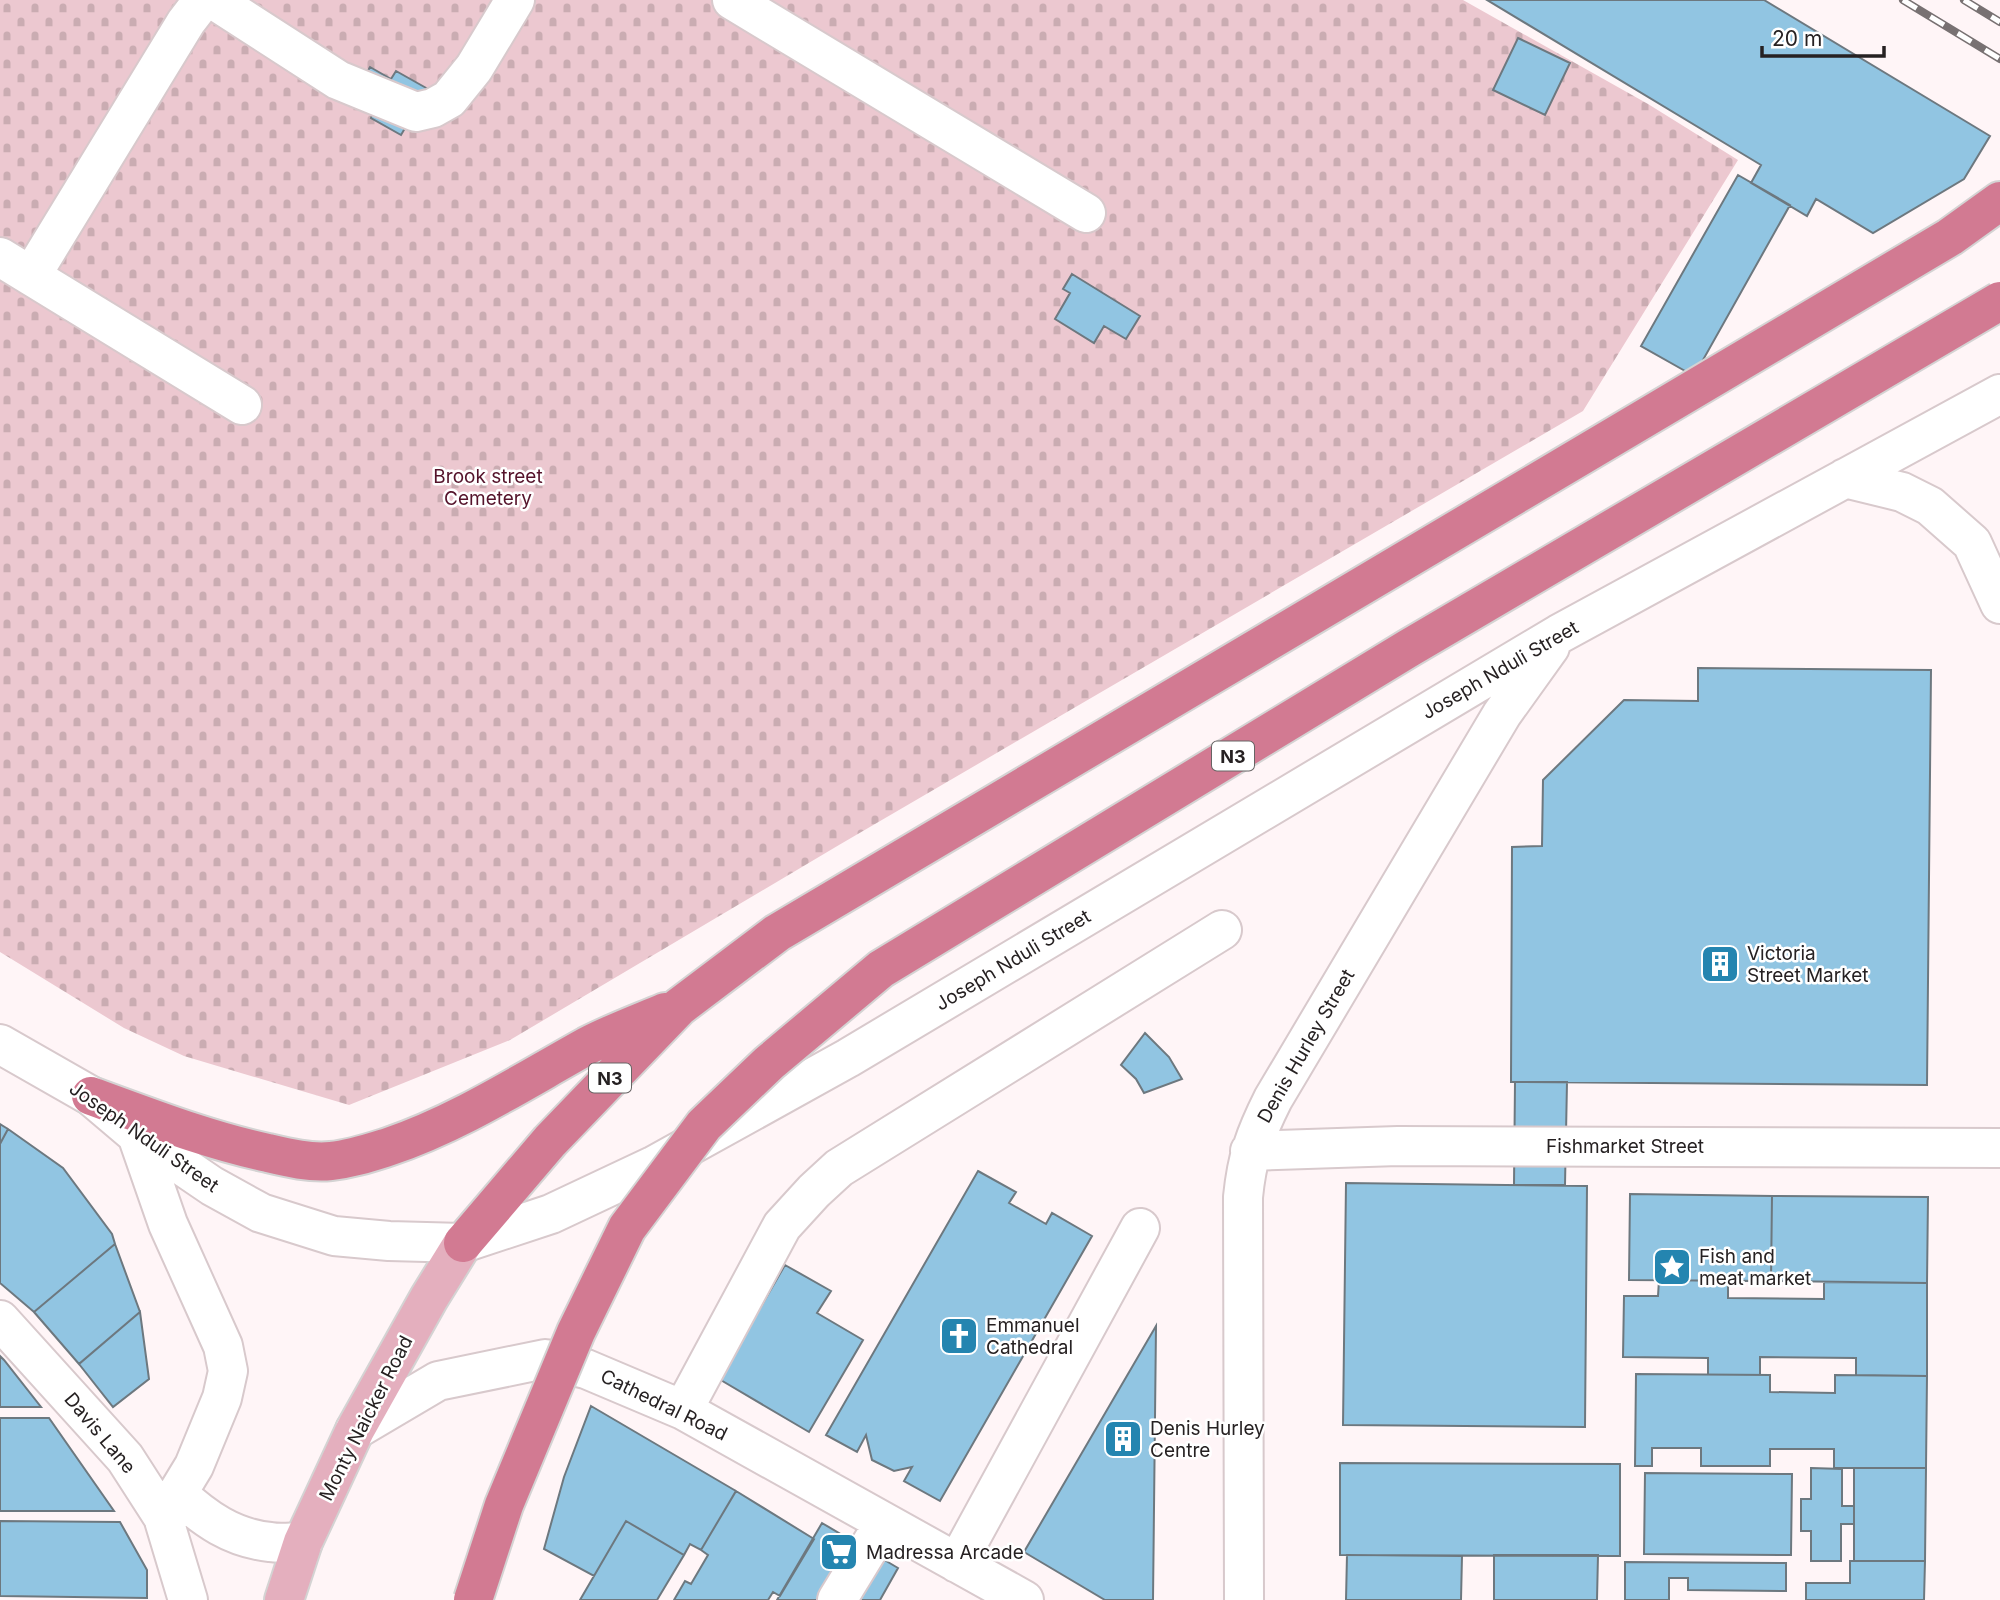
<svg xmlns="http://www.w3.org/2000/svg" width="2000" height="1600" viewBox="0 0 2000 1600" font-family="Inter,sans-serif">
<defs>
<pattern id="cemetery-stones" width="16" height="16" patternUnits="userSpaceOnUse" patternTransform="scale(1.75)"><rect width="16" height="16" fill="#ecc8d0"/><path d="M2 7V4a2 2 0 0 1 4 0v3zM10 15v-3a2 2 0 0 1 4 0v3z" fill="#caacb2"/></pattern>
</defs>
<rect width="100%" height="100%" fill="#fff5f7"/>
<path fill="url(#cemetery-stones)" d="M 0,0 L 1463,0 L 1648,104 L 1738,160 L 1583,411 L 839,845 L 510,1040 L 349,1105 L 184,1056 L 124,1028 L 0,952 Z"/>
<path fill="#91c5e2" stroke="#6d787f" stroke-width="2" d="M 1487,0 L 1764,0 L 1990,136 L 1964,179 L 1873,233 L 1816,199 L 1807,216 L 1751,183 L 1761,165 Z
M 1518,38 L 1570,63 L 1545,115 L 1493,90 Z
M 370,67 L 391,79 L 396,71 L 428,89 L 401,135 L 371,118 L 373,113 L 351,100 Z
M 1738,175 L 1790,205 L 1694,376 L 1641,346 Z
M 1072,274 L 1140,316 L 1126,339 L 1104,326 L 1094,343 L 1055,319 L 1070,293 L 1063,289 Z
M 1698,668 L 1931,670 L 1927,1085 L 1511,1082 L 1512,847 L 1542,846 L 1543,780 L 1624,700 L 1698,701 Z
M 1145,1033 L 1169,1057 L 1182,1079 L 1144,1093 L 1136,1079 L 1121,1065 Z
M 1515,1082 L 1567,1082 L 1565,1185 L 1514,1185 Z
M 0,1124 L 8,1129 L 0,1144 Z
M 8,1129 L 63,1168 L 112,1234 L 115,1244 L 34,1312 L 0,1283 L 0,1144 Z
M 978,1171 L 1016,1192 L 1009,1203 L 1046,1224 L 1052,1213 L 1092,1236 L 940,1501 L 904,1481 L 912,1467 L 894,1471 L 872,1460 L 866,1435 L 857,1452 L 826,1435 Z
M 1346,1183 L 1587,1186 L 1585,1427 L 1343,1425 Z
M 1630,1194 L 1772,1196 L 1771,1281 L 1629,1280 Z
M 1772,1196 L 1928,1197 L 1927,1283 L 1771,1281 Z
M 115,1244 L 140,1312 L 79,1364 L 34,1312 Z
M 785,1265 L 831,1291 L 817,1313 L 863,1340 L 809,1432 L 719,1379 Z
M 1659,1280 L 1728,1281 L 1728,1298 L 1824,1299 L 1824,1282 L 1927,1283 L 1927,1376 L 1856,1375 L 1856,1358 L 1760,1357 L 1760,1375 L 1708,1375 L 1708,1358 L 1623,1357 L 1624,1296 L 1658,1296 Z
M 140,1312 L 149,1379 L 113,1407 L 79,1364 Z
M 1156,1326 L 1153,1600 L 1105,1600 L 1024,1552 Z
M 0,1356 L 4,1360 L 41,1407 L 0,1407 Z
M 1636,1374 L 1770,1375 L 1770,1392 L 1835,1393 L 1835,1375 L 1927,1376 L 1926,1468 L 1834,1468 L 1834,1449 L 1770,1449 L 1770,1466 L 1701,1466 L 1701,1448 L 1652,1448 L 1652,1466 L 1635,1466 Z
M 591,1406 L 736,1491 L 701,1550 L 690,1544 L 684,1555 L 626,1521 L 594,1576 L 544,1549 L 564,1477 Z
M 0,1418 L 49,1418 L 114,1511 L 0,1511 Z
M 1340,1463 L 1620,1464 L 1620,1556 L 1340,1555 Z
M 1811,1468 L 1842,1469 L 1842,1506 L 1854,1506 L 1854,1524 L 1841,1524 L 1841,1561 L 1811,1561 L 1811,1531 L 1801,1531 L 1801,1499 L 1811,1499 Z
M 1854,1468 L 1926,1468 L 1925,1561 L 1854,1561 Z
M 1645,1473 L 1792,1474 L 1791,1555 L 1644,1554 Z
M 736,1491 L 814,1539 L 780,1596 L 773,1592 L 768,1600 L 674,1600 L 685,1581 L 691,1584 L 708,1555 L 701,1550 Z
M 0,1521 L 120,1522 L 147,1570 L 147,1598 L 0,1596 Z
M 626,1521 L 684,1555 L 657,1600 L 580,1600 Z
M 822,1523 L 898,1568 L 880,1600 L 840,1600 L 837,1566 L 817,1600 L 777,1600 Z
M 1347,1555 L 1462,1556 L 1461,1600 L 1346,1600 Z
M 1494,1555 L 1598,1555 L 1597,1600 L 1494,1600 Z
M 1850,1561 L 1925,1561 L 1924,1600 L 1806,1600 L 1806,1583 L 1850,1583 Z
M 1625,1562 L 1786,1563 L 1786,1591 L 1688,1590 L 1688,1578 L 1669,1578 L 1669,1600 L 1625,1600 Z"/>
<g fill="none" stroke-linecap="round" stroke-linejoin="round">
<defs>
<path id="minor" d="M 214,0 L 338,80 L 416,112 L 433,108 L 449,99 L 474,68 L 515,0
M 732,0 L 1086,213
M 0,257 L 242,405
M 31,276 L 186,22 L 203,0
M 1845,478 L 1902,492 L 1930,506 L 1972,543 L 2000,604
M 0,1044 L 91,1096 L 137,1135 L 212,1186 L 261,1213 L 334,1236 L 389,1241 L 463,1243 L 551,1214 L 653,1166 L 848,1058 L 1559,634 L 2000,394
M 137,1135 L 168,1224 L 223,1346 L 228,1371 L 222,1398 L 194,1466 L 163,1517
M 1250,1151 L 1398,1146 L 2000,1148
M 0,1320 L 125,1458 L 163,1517 L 188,1600
M 683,1410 L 782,1226 L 814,1191 L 839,1168 L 1222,930
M 355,1430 L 438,1381 L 545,1359 L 586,1369 L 683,1410 L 1024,1600
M 178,1494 C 205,1519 232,1538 270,1542 C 281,1544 292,1542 303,1542
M 957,1563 L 1140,1228
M 837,1600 L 884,1523
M 1244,1600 L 1243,1197 C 1247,1157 1255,1135 1273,1099 L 1502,714 L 1550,647"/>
<path id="major" d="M 284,1600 L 303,1542 L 355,1430 L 429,1298 L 463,1243"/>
<path id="highway" d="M 91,1096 C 149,1117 207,1140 268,1153 C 289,1158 310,1163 331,1161 C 351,1159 369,1153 388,1147 C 459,1123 522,1082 587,1046 C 612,1033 639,1023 665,1012
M 463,1243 L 550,1141 L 679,1007 L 777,933 L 1950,237 L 2000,201"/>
</defs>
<use href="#minor" stroke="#d8c9cc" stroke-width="42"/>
<use href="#major" stroke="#d4d3d3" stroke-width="42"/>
<use href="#highway" stroke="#d4d3d3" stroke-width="42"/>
<use href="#minor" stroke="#fff" stroke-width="38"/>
<use href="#major" stroke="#e4afbe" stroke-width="38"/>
<use href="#highway" stroke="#d27a92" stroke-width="38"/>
<defs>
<path id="rail" d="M 1903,0 L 2000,59
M 1964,0 L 2000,22"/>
</defs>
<use href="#rail" stroke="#787172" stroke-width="8"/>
<use href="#rail" stroke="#fff" stroke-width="5" stroke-dasharray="16" stroke-linecap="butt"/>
<defs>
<path id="highway-bridge" d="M 473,1600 L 504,1505 L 576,1332 L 627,1228 L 704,1125 L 769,1063 L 881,969 L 1409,648 L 2000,301"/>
</defs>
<use href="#highway-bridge" stroke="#d4d3d3" stroke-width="42" stroke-linecap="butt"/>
<use href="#highway-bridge" stroke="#d27a92" stroke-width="38"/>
</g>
<defs>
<symbol id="building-square" viewBox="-11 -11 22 22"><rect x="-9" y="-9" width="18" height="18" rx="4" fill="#2485b0" stroke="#fff"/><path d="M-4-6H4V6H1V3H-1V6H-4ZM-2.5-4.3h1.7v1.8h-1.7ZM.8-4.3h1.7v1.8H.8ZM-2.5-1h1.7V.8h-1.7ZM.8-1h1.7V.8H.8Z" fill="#fff"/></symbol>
<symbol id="sight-square" viewBox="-11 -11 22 22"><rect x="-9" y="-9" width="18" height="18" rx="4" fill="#2485b0" stroke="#fff"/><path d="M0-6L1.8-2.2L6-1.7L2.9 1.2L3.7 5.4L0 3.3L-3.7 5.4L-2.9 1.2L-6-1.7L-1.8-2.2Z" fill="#fff"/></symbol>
<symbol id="church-square" viewBox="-11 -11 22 22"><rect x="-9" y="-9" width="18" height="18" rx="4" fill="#2485b0" stroke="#fff"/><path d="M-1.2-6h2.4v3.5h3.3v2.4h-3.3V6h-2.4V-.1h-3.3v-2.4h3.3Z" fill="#fff"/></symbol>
<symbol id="supermarket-square" viewBox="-11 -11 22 22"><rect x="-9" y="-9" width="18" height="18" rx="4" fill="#2485b0" stroke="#fff"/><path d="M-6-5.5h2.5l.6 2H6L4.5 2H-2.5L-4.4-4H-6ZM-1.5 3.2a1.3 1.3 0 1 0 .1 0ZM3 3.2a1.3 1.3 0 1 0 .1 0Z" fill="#fff"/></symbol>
</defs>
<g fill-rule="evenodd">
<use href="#building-square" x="1698" y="942" width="44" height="44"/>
<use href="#sight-square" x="1650" y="1245" width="44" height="44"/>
<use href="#church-square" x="937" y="1314" width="44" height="44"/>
<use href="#building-square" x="1101" y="1417" width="44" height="44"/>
<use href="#supermarket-square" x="817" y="1530" width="44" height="44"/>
</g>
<g text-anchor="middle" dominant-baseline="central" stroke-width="5" stroke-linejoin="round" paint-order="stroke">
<g fill="#fff" stroke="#676464" stroke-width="2">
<rect x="1212" y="741.5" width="42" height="29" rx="5"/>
<rect x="589" y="1063.5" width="42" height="29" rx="5"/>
</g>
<g font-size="18" font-weight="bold" fill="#262122">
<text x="1233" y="756">N3</text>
<text x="610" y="1078">N3</text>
</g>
<g font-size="19" fill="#55132b" stroke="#fff">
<text x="488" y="476">Brook street<tspan x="488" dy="22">Cemetery</tspan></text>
</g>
<g font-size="19" fill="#262122" stroke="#fff">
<text transform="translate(1500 670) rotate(-30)">Joseph Nduli Street</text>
<text transform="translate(1013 960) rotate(-31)">Joseph Nduli Street</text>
<text transform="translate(1306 1046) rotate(-60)">Denis Hurley Street</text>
<text transform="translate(144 1137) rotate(35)">Joseph Nduli Street</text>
<text x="1625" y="1146">Fishmarket Street</text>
<text transform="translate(664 1405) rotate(26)">Cathedral Road</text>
<text transform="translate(366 1418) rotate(-63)">Monty Naicker Road</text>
<text transform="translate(100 1433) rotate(50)">Davis Lane</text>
</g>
<g font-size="19" fill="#262122" stroke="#fff" text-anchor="start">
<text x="1747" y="953">Victoria<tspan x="1747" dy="22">Street Market</tspan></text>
<text x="1699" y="1256">Fish and<tspan x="1699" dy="22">meat market</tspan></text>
<text x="986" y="1325">Emmanuel<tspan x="986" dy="22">Cathedral</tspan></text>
<text x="1150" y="1428">Denis Hurley<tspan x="1150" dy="22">Centre</tspan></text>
<text x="866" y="1552">Madressa Arcade</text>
</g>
</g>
<path d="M1762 46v10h122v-10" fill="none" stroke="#262122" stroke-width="3.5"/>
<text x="1772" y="46" font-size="21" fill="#262122" stroke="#ffffff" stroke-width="5" paint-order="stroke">20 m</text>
</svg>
